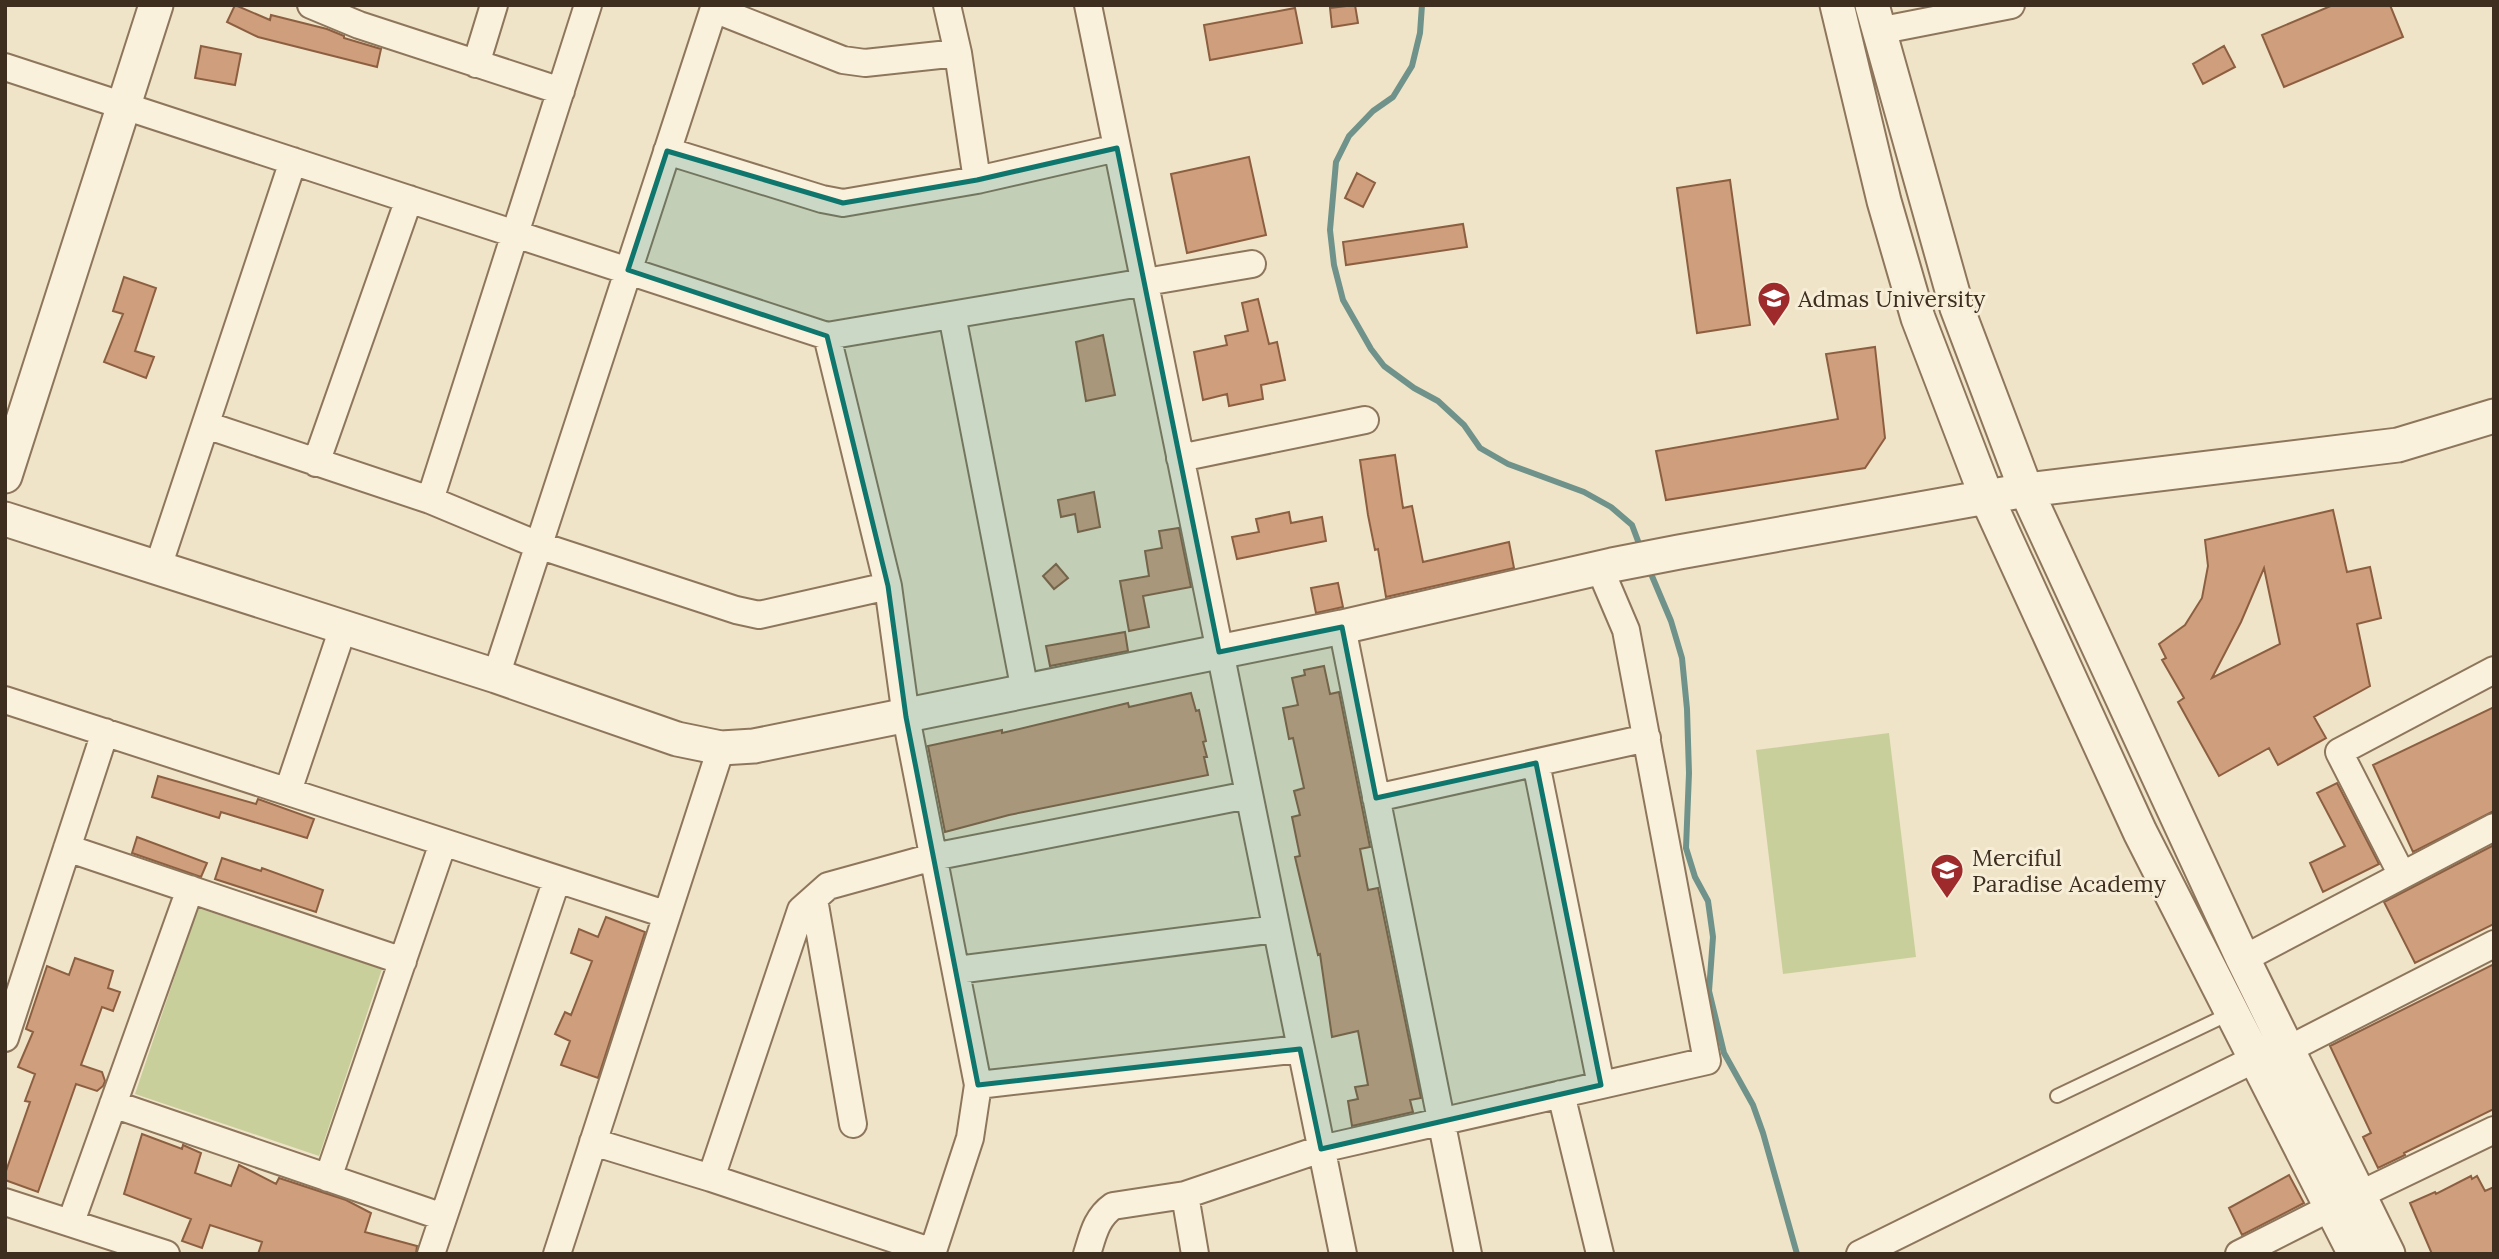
<svg xmlns="http://www.w3.org/2000/svg" width="2499" height="1259" viewBox="0 0 2499 1259" font-family="Lora,serif">
<rect width="100%" height="100%" fill="#f0e4c8"/>
<path fill="#c9cf9b" d="M 1889,733 L 1916,957 L 1783,974 L 1756,750 Z
M 198,908 L 382,969 L 319,1156 L 135,1094 Z"/>
<g fill="none" stroke-linecap="round" stroke-linejoin="round">
<path stroke="#6f938a" stroke-width="6" d="M 1422,5 L 1420,33 L 1412,66 L 1393,97 L 1373,111 L 1349,136 L 1336,162 L 1330,230 L 1334,265 L 1343,300 L 1371,349 L 1384,366 L 1414,388 L 1438,401 L 1464,425 L 1480,448 L 1508,464 L 1584,492 L 1611,507 L 1632,525 L 1641,549
M 1649,569 L 1671,621 L 1682,658 L 1687,709 L 1689,773 L 1686,848 L 1695,877 L 1708,901 L 1713,937 L 1709,991 L 1724,1053 L 1753,1105 L 1763,1133 L 1797,1254"/>
</g>
<path fill="#cf9f7d" stroke="#8d5f41" stroke-width="2" fill-rule="evenodd" d="M 235,5 L 270,20 L 271,15 L 327,29 L 344,36 L 344,38 L 381,49 L 377,67 L 258,37 L 227,22 Z
M 1355,5 L 1358,23 L 1332,27 L 1330,8 Z
M 2333,5 L 2390,5 L 2403,37 L 2284,87 L 2262,35 Z
M 1295,8 L 1302,43 L 1210,60 L 1204,25 Z
M 201,46 L 241,54 L 235,85 L 195,78 Z
M 2224,46 L 2235,67 L 2203,84 L 2193,64 Z
M 1249,157 L 1266,235 L 1187,253 L 1171,174 Z
M 1357,173 L 1375,183 L 1363,207 L 1345,198 Z
M 1730,180 L 1750,325 L 1697,333 L 1677,188 Z
M 1463,224 L 1467,247 L 1346,265 L 1343,242 Z
M 124,277 L 156,288 L 135,351 L 154,357 L 146,378 L 104,362 L 123,314 L 113,311 Z
M 1258,299 L 1269,344 L 1277,342 L 1285,380 L 1261,385 L 1263,399 L 1229,406 L 1227,394 L 1203,400 L 1194,352 L 1227,345 L 1225,336 L 1248,331 L 1242,303 Z
M 1103,335 L 1115,395 L 1086,401 L 1076,342 Z
M 1875,347 L 1885,438 L 1865,468 L 1666,500 L 1656,451 L 1838,419 L 1826,354 Z
M 1395,455 L 1403,508 L 1412,506 L 1423,562 L 1509,542 L 1514,568 L 1386,597 L 1378,549 L 1375,550 L 1368,515 L 1360,460 Z
M 1094,492 L 1100,527 L 1078,532 L 1075,514 L 1061,517 L 1058,500 Z
M 2333,510 L 2347,572 L 2370,567 L 2381,618 L 2357,624 L 2370,686 L 2314,717 L 2326,738 L 2278,765 L 2269,748 L 2219,776 L 2178,702 L 2184,698 L 2162,660 L 2166,658 L 2159,644 L 2185,625 L 2202,598 L 2208,566 L 2205,540 ZM 2264,568 L 2280,644 L 2212,678 L 2241,622 Z
M 1289,512 L 1291,523 L 1322,517 L 1326,541 L 1237,559 L 1232,537 L 1259,532 L 1256,519 Z
M 1179,528 L 1191,587 L 1143,596 L 1149,627 L 1129,631 L 1120,581 L 1149,576 L 1145,551 L 1162,548 L 1159,531 Z
M 1056,564 L 1068,578 L 1054,589 L 1043,576 Z
M 1338,583 L 1343,607 L 1316,613 L 1311,588 Z
M 1125,632 L 1128,651 L 1050,666 L 1046,646 Z
M 1324,666 L 1330,694 L 1339,692 L 1370,847 L 1360,849 L 1368,890 L 1378,888 L 1421,1098 L 1410,1100 L 1413,1112 L 1352,1126 L 1348,1101 L 1358,1099 L 1355,1087 L 1368,1085 L 1358,1031 L 1332,1037 L 1320,954 L 1318,955 L 1295,857 L 1300,856 L 1292,817 L 1300,815 L 1294,791 L 1304,788 L 1293,738 L 1289,739 L 1283,708 L 1298,705 L 1292,678 L 1305,675 L 1304,670 Z
M 1191,693 L 1196,711 L 1199,710 L 1206,741 L 1203,742 L 1207,757 L 1204,757 L 1208,775 L 1009,815 L 945,832 L 928,746 L 1002,730 L 1002,733 L 1128,703 L 1129,707 Z
M 2494,707 L 2494,811 L 2413,852 L 2373,765 Z
M 158,776 L 256,804 L 258,799 L 314,819 L 307,838 L 221,812 L 219,818 L 152,797 Z
M 2337,783 L 2379,864 L 2323,892 L 2310,863 L 2345,846 L 2317,793 Z
M 137,837 L 207,863 L 201,877 L 132,853 Z
M 2494,845 L 2494,924 L 2415,963 L 2384,902 Z
M 222,858 L 261,871 L 262,868 L 323,890 L 316,912 L 215,879 Z
M 606,917 L 645,932 L 598,1078 L 561,1065 L 570,1041 L 555,1034 L 565,1012 L 571,1015 L 592,961 L 571,953 L 579,929 L 598,937 Z
M 75,958 L 113,971 L 108,988 L 120,992 L 113,1011 L 102,1007 L 81,1065 L 102,1072 L 105,1081 L 103,1086 L 97,1091 L 76,1084 L 38,1192 L 5,1180 L 5,1174 L 30,1102 L 25,1101 L 35,1074 L 18,1067 L 33,1032 L 26,1029 L 47,966 L 69,975 Z
M 2494,964 L 2494,1109 L 2404,1153 L 2405,1155 L 2378,1168 L 2363,1137 L 2371,1133 L 2330,1046 Z
M 142,1134 L 182,1149 L 183,1145 L 201,1153 L 195,1173 L 231,1186 L 239,1165 L 276,1184 L 279,1178 L 346,1200 L 371,1213 L 365,1232 L 417,1246 L 416,1254 L 258,1254 L 262,1242 L 210,1225 L 202,1248 L 182,1241 L 191,1219 L 124,1194 Z
M 2289,1175 L 2304,1203 L 2242,1235 L 2229,1208 Z
M 2471,1176 L 2472,1179 L 2477,1176 L 2485,1191 L 2494,1187 L 2494,1254 L 2432,1254 L 2410,1203 L 2435,1192 L 2436,1194 Z"/>
<g fill="none" stroke-linecap="round" stroke-linejoin="round">
<defs>
<path id="service" d="M 2057,1096 L 2231,1013"/>
<path id="minor" d="M 311,5 L 359,25 L 561,91
M 947,5 L 958,53 L 977,180
M 1088,5 L 1343,1254
M 714,9 L 843,60 L 865,63 L 958,53
M 1878,31 L 2011,5
M 476,64 L 494,5
M 5,67 L 827,336 L 1252,264
M 667,151 L 822,199 L 843,203 L 977,180 L 1117,148
M 952,315 L 1025,691
M 827,336 L 888,586 L 906,717 L 978,1085 L 970,1138 L 932,1254
M 206,425 L 430,500 L 538,545 L 736,610 L 759,615 L 888,586
M 1180,458 L 1365,420
M 316,463 L 409,199
M 430,500 L 588,5
M 158,567 L 293,161
M 1342,627 L 1468,1254
M 496,676 L 715,5
M 5,700 L 665,914
M 1536,763 L 1601,1085
M 288,791 L 343,628
M 1376,798 L 1647,738
M 67,848 L 403,961
M 2402,875 L 2339,752 L 2494,670
M 814,899 L 853,1124
M 2243,959 L 2494,827
M 957,970 L 1276,929
M 5,1038 L 105,732
M 2287,1050 L 2494,944
M 978,1085 L 1300,1049
M 1561,1094 L 1600,1254
M 113,1104 L 443,1217
M 593,1142 L 711,1178 L 933,1252
M 328,1178 L 443,843
M 711,1178 L 801,910 L 828,886 L 933,857 L 1248,795
M 1185,1195 L 1195,1254
M 2359,1195 L 2494,1130
M 5,1202 L 166,1254
M 71,1222 L 190,889
M 431,1254 L 557,879
M 557,1254 L 721,748
M 1087,1254 C 1093,1235 1096,1218 1113,1206 L 1185,1195 L 1321,1149 L 1707,1061 L 1626,630 L 1600,569
M 1860,1254 L 2255,1059
M 2239,1254 L 2332,1207"/>
<path id="tertiary" d="M 1837,5 L 1884,201 L 1918,318 L 1987,498 L 2140,832 L 2355,1254
M 1872,5 L 1957,308 L 2026,490 L 2243,959 L 2388,1254
M 5,476 L 156,5
M 5,519 L 496,676 L 677,739 L 721,748 L 754,746 L 1342,627 L 1612,565 L 1679,552 L 2026,490 L 2398,445 L 2494,416"/>
</defs>
<use href="#service" stroke="#8d765c" stroke-width="16"/>
<use href="#minor" stroke="#8d765c" stroke-width="30"/>
<use href="#tertiary" stroke="#8d765c" stroke-width="37"/>
<use href="#service" stroke="#faf1dc" stroke-width="12"/>
<use href="#minor" stroke="#faf1dc" stroke-width="26"/>
<use href="#tertiary" stroke="#faf1dc" stroke-width="33"/>
</g>
<path fill="#0f766e" fill-opacity="0.2" stroke="#0f766e" stroke-width="5" stroke-linejoin="round" d="M 1117,148 L 1219,652 L 1342,627 L 1376,798 L 1536,763 L 1601,1085 L 1321,1149 L 1300,1049 L 978,1085 L 906,717 L 888,586 L 827,336 L 628,270 L 667,151 L 843,203 L 977,180 Z"/>
<defs>
<symbol id="university-pin" viewBox="-11 -11 22 30"><path d="M0 17L-7.5 6A9.5 9.5 0 1 1 7.5 6Z" fill="#9e2a2b" stroke="#f7eed8"/><path d="M0-5L7-2L0 1L-7-2ZM-4 1L0 2.5L4 1V4Q0 6-4 4Z" fill="#fff"/></symbol>
<symbol id="school-pin" viewBox="-11 -11 22 30"><path d="M0 17L-7.5 6A9.5 9.5 0 1 1 7.5 6Z" fill="#9e2a2b" stroke="#f7eed8"/><path d="M0-5L7-2L0 1L-7-2ZM-4 1L0 2.5L4 1V4Q0 6-4 4Z" fill="#fff"/></symbol>
</defs>
<g fill-rule="evenodd">
<use href="#university-pin" x="1755" y="279" width="38" height="52"/>
<use href="#school-pin" x="1928" y="851" width="38" height="52"/>
</g>
<g text-anchor="middle" dominant-baseline="central" stroke-width="6" stroke-linejoin="round" paint-order="stroke">
<g font-size="23" fill="#3d2e20" stroke="#f7eed8" text-anchor="start">
<text x="1798" y="298">Admas University</text>
<text x="1972" y="857">Merciful<tspan x="1972" dy="26">Paradise Academy</tspan></text>
</g>
</g>
<rect width="2499" height="1259" fill="none" stroke="#3d2e20" stroke-width="14"/>
</svg>
